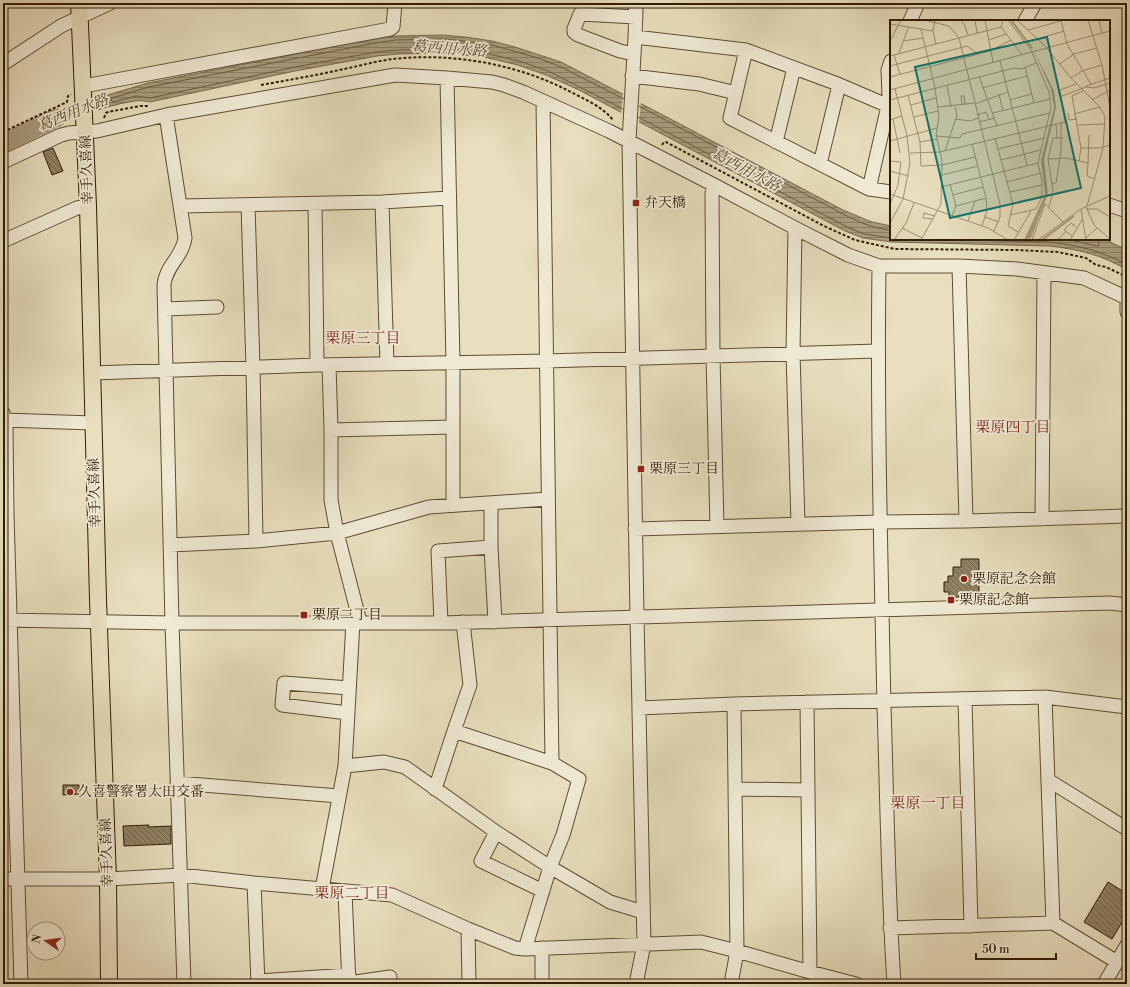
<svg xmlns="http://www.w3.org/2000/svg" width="1130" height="987" viewBox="0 0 1130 987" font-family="'Libre Bodoni','Noto Serif JP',serif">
<defs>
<pattern id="water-rules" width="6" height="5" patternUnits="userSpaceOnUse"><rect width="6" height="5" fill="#a99d7f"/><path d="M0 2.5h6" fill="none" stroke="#8a7f66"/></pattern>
<pattern id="building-back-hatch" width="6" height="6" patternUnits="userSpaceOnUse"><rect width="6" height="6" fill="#908165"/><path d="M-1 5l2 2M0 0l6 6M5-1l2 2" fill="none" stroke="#766951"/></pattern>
</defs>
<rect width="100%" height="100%" fill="#e8dfbe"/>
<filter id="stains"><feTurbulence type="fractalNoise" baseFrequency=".005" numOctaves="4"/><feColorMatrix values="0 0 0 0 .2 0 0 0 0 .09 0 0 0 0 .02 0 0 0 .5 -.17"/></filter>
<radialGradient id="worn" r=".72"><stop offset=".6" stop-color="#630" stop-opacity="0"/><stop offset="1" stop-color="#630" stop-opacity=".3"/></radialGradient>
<path fill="url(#water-rules)" stroke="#79694e" d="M 443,35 L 465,37 L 492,41 L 515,47 L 561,62 L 659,113 L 843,210 L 872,222 L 891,226 L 891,239 L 1104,239 L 1127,250 L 1127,270 C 1103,255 1077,249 1049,246 L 891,242 L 863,238 L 845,231 L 579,90 L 546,75 L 518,65 L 484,57 L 444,53 L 398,54 L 377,56 L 295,71 L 150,102 C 145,101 140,100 135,101 C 100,106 67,121 36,135 L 30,124 L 58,111 L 101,97 L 148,83 L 337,46 L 394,36 Z"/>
<path fill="#e8dfbe" d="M 623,91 L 641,101 L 639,124 L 621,115 Z
M 98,96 L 98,112 L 70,122 L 70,105 Z"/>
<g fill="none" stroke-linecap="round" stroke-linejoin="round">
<path stroke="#6c5c42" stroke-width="1" d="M 639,106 L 841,213 C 857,221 873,229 891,230
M 623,109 L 548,71 L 519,61 L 485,53 L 444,49 L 398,50 L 376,52 L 295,67 L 150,98 L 136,96 L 113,102 L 111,100 L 112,98 L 149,87 L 370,44 L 395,40 L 443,39 L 465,41 L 492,45 L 538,58 L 559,66 L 624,99
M 63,114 L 65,116 L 64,118 L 39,129 L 37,128 L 37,125 Z
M 638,117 L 847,227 L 864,234 L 891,238
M 918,239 L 1049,242 C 1077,245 1103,251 1127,265
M 1066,239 L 1097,246 L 1099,245 L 1099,239"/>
<path stroke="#a99d7f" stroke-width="19" d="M 3,143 L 56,118"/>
</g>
<path fill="url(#building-back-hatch)" stroke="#301c04" d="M 53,148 L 63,171 L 52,175 L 43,152 Z
M 961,559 L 979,559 L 979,597 L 949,597 L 949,592 L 944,592 L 944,582 L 948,582 L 948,576 L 953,576 L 953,567 L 961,567 Z
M 63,785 L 79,785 L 79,794 L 63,795 Z
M 149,825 L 148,827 L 171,826 L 171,844 L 124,846 L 123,826 Z
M 1108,882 L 1127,894 L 1127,914 L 1112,939 L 1084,922 Z"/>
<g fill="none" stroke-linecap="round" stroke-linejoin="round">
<defs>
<path id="minor" d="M 634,3 L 636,10 L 635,37 L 629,141 L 637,617 L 644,944 L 636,984
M 910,21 L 918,3
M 1025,21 L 1035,3
M 635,37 L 746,50 L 835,83 L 891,107
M 746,50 L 730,118 L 869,189 L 891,192
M 634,54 L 620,51 L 578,35 L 574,32 L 574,29 L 580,14 L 636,17
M 3,64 L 61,26 L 110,3
M 632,76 L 699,84 L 736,93
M 447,78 L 453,363 L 453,505
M 84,86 L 390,29 L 393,27 L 395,3
M 166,115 L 185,238 C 183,256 165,267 164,285 L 172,623 L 184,984
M 776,142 L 794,68
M 3,162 L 61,135 L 69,133 L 97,131 L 166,115 L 395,75 L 447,78 L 492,82 L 504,85 L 523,92 L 609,131 L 714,185 L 795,228 L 848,255 L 879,266 L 959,266 L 1017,269 L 1084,278 L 1127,298
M 820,164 L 839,85
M 714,185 L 712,193 L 713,356 L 717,527
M 869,189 L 888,106 L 889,95 L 888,70 L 891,61
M 382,202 L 387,364
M 315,204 L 317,365
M 248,205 L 253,367 L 256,541
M 1109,205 L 1127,211
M 180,206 L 382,202 L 449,198
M 795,228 L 793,353 L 798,524
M 3,241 L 77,208 L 88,206
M 879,266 C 877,413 881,560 884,706 C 887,799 888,892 894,984
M 959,266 L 966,521
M 1127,298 L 1127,312
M 165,309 L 217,307
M 329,365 L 331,430 L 331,500 L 337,533 L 360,622
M 93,373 L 317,365 L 546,361 L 878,351
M 3,413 L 6,428 L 7,514 L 21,984
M 3,420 L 93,423
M 331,430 L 453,427
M 491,503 L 491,547 L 495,622
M 1042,519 L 1044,273
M 635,529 L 880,522 L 966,521 L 1127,516
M 170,545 L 256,541 L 337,533 L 429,507 L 548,499
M 3,620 L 172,623 L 441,623 L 1110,603 L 1127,605
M 441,623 L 438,551 L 491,547
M 1045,697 L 1053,923
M 965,699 L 971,926
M 807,702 L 810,972
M 639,708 L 734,704 L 1045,697 L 1127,707
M 348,713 L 282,705 L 284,683 L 349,688
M 454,731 L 552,763
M 345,766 L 384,762 L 405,767 L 496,832 L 550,867 L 610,902 L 643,912
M 1048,780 L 1127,829
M 177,783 L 339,796
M 435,789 L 454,731 L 470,685 L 463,622
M 735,789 L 808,790
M 496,832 L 481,861 L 543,891
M 3,879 L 108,879 L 181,875 L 254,883 L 392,895 L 468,929 L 515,948 L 525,949 L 701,942 L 737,951 L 810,972 L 856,984
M 254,883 L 258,984
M 322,889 L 345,766 L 353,622
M 345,892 L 349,984
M 890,928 L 1053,923 L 1117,962
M 468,929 L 469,984
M 542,948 L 542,984
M 525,949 L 550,867 L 563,835 L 579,779 L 552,763 L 543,101
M 258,981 L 349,975
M 349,983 L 390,977
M 731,984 L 737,951 L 734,704
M 1104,984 L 1127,945"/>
<path id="major" d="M 79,3 L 88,206 L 98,600 L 108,879 L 109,984"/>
</defs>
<use href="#minor" stroke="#5e4d32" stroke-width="15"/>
<use href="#major" stroke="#301c04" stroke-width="18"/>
<path stroke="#301c04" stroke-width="2" stroke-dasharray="3 2" stroke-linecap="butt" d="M 261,85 C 289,80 317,75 344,69 C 364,65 383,59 404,58 C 458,54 517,65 565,89 C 582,98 602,106 613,120
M 104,118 L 106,113 L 108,112 L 140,106 L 149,106
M 3,132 L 67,102 L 68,96 L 71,94
M 662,145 L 664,142 L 666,142 L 824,226 L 855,240 L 895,249 L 1017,250 L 1058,252 L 1086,258 L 1096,265 L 1106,267 L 1127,277"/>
<use href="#minor" stroke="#f0ead5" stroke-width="13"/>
<use href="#major" stroke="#e8dfbe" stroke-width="16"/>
</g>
<g fill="#8f2418" stroke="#f0ead5" stroke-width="1.5">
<rect x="632" y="199" width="8" height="8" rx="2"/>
<rect x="637" y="465" width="8" height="8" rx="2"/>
<circle cx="964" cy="579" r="4"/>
<rect x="947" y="596" width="8" height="8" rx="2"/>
<rect x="300" y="611" width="8" height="8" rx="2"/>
<circle cx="70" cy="792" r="4"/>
</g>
<g text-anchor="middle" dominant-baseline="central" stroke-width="3.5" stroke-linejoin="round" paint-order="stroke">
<g font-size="14" fill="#301c04" stroke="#f0ead5">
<text transform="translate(87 170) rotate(-92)">幸手久喜線</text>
<text transform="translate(95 493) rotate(-92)">幸手久喜線</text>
<text transform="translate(107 853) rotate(-92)">幸手久喜線</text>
</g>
<g font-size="14" fill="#301c04" stroke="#f0ead5" text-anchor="start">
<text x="644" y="203">弁天橋</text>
<text x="649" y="469">栗原三丁目</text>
<text x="972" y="579">栗原記念会館</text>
<text x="959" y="600">栗原記念館</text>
<text x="312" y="615">栗原二丁目</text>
<text x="78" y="792">久喜警察署太田交番</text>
</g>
<g font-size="15" font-style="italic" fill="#5a492f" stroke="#f0ead5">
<text transform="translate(449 49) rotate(4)">葛西用水路</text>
<text transform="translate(73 113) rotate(-22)">葛西用水路</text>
<text transform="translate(746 170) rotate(28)">葛西用水路</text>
</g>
<g font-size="15" fill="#7a1f14" stroke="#f0ead5">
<text x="363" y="338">栗原三丁目</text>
<text x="1013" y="427">栗原四丁目</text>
<text x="928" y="803">栗原一丁目</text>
<text x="352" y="893">栗原二丁目</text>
</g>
</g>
<g transform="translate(890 20)">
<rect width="220" height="220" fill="#e8dfbe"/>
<path d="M 141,25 L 164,71 L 166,87 L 154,140 L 158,174 L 141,218 L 134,220 L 155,175 L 151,140 L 164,88 L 161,69 Z" fill="#a99d7f"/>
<path fill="none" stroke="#a99d7f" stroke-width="2" d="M 121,0 L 142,28M 152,220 L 184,196"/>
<path fill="none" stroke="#9e9174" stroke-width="1" d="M 34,0 L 59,6 L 69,18 L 110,184 L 110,197 L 104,211M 45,0 L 43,11 L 46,24M 70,0 L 74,4 L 78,15M 85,0 L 87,13M 95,0 L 103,42M 113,0 L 111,7 L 132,35M 118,0 L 141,30 L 159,72 L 161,87 L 148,143 L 152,161 L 152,177 L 146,189 L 120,195M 127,0 L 155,26 L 181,58 L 192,51 L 212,45M 171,0 L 177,24 L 201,64M 198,0 L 212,45 L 220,87M 209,1 L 212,13M 0,4 L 43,11M 31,9 L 45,68 L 49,97 L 46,115 L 52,140 L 51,184 L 31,220M 138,10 L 171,1M 148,19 L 174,11M 99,20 L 116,14M 0,21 L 11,0M 13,21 L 33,18M 9,33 L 18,8M 4,35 L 10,54M 0,36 L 111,7M 110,41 L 137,145M 170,44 L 184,34 L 207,28M 0,46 L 77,26 L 88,34M 135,47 L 144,83M 89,56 L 107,106M 0,57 L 100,31 L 121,20M 181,58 L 210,87 L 215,97 L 213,128 L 197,186M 57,65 L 61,87M 196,66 L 220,58M 92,68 L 137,56M 0,70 L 220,11M 109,74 L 113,91M 18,75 L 30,122 L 31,146 L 52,145 L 85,137M 172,76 L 196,67 L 204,68 L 220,63M 0,80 L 124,48 L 131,49 L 146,43M 120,80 L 141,74M 202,80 L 220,70M 85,84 L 118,72M 21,85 L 46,78M 72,85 L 71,76 L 74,76 L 75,85M 48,87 L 84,83M 103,93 L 160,79M 178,93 L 179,100 L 187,99M 184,94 L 210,87M 87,95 L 96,92 L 99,99M 24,97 L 48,91M 3,99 L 10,133M 65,99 L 80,101 L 88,98M 0,100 L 12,96M 89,102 L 105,98M 166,104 L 167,118M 188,105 L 215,104M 46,116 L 70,118 L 72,114 L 160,93M 105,118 L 123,184 L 118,206 L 128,212M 0,121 L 47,108M 30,122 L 47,119M 82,124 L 96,178 L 97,190 L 92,206M 191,128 L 210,128 L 220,125M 108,129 L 154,118M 55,131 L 67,95 L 65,87M 20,133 L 50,132 L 175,102 L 170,70 L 186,64M 158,139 L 176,138 L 198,143 L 197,156 L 205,159M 111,140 L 151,130M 0,141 L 11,142 L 8,165 L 0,184M 189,141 L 191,128 L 182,76 L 193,71M 198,143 L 199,115M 0,151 L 19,156M 52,155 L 88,146M 117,162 L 151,153M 162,163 L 166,163 L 171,131 L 171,103M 60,164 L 66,186 L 62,196M 51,167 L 148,143M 120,172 L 152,165M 0,174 L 98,208 L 118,220M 63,175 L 93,167M 66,186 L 96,178M 159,187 L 163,171 L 158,139 L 163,118 L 173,118M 196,187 L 204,205 L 220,219M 191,189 L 196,220M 197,189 L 207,189 L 220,197M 97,190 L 151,177M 95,197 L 109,202M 43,199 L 33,198 L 34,193 L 45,196M 78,201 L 85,181M 0,203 L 13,179 L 20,143 L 17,116 L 5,69M 12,208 L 32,218M 182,216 L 174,210 L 181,203 L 186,207M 195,219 L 207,208M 4,220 L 16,203 L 24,183M 124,220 L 141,191M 142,220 L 155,184 L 173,202M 148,220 L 191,189 L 220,176M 163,220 L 169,219 L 176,211M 180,220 L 192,200"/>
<path fill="#0f766e" fill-opacity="0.15" stroke="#0f766e" stroke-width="2" d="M 157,17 L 191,168 L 60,198 L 25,47 Z"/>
<rect width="220" height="220" fill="none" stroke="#301c04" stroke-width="2"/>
</g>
<rect width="1130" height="987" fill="none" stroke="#e8dfbe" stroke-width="16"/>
<rect x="4" y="4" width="1122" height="979" fill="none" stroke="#301c04" stroke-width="2"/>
<rect x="8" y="8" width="1114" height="971" fill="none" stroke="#301c04"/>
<g transform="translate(46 941) rotate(283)"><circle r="19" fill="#f0ead5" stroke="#a39881"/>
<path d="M0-3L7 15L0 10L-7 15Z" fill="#8f2418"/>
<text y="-6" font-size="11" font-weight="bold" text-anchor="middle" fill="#301c04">N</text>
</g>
<path d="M976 953v6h80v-6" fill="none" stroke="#301c04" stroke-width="2"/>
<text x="982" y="953" font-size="12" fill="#301c04" stroke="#f0ead5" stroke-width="3" paint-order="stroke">50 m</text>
<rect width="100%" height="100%" filter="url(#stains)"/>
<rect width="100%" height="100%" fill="url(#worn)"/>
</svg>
